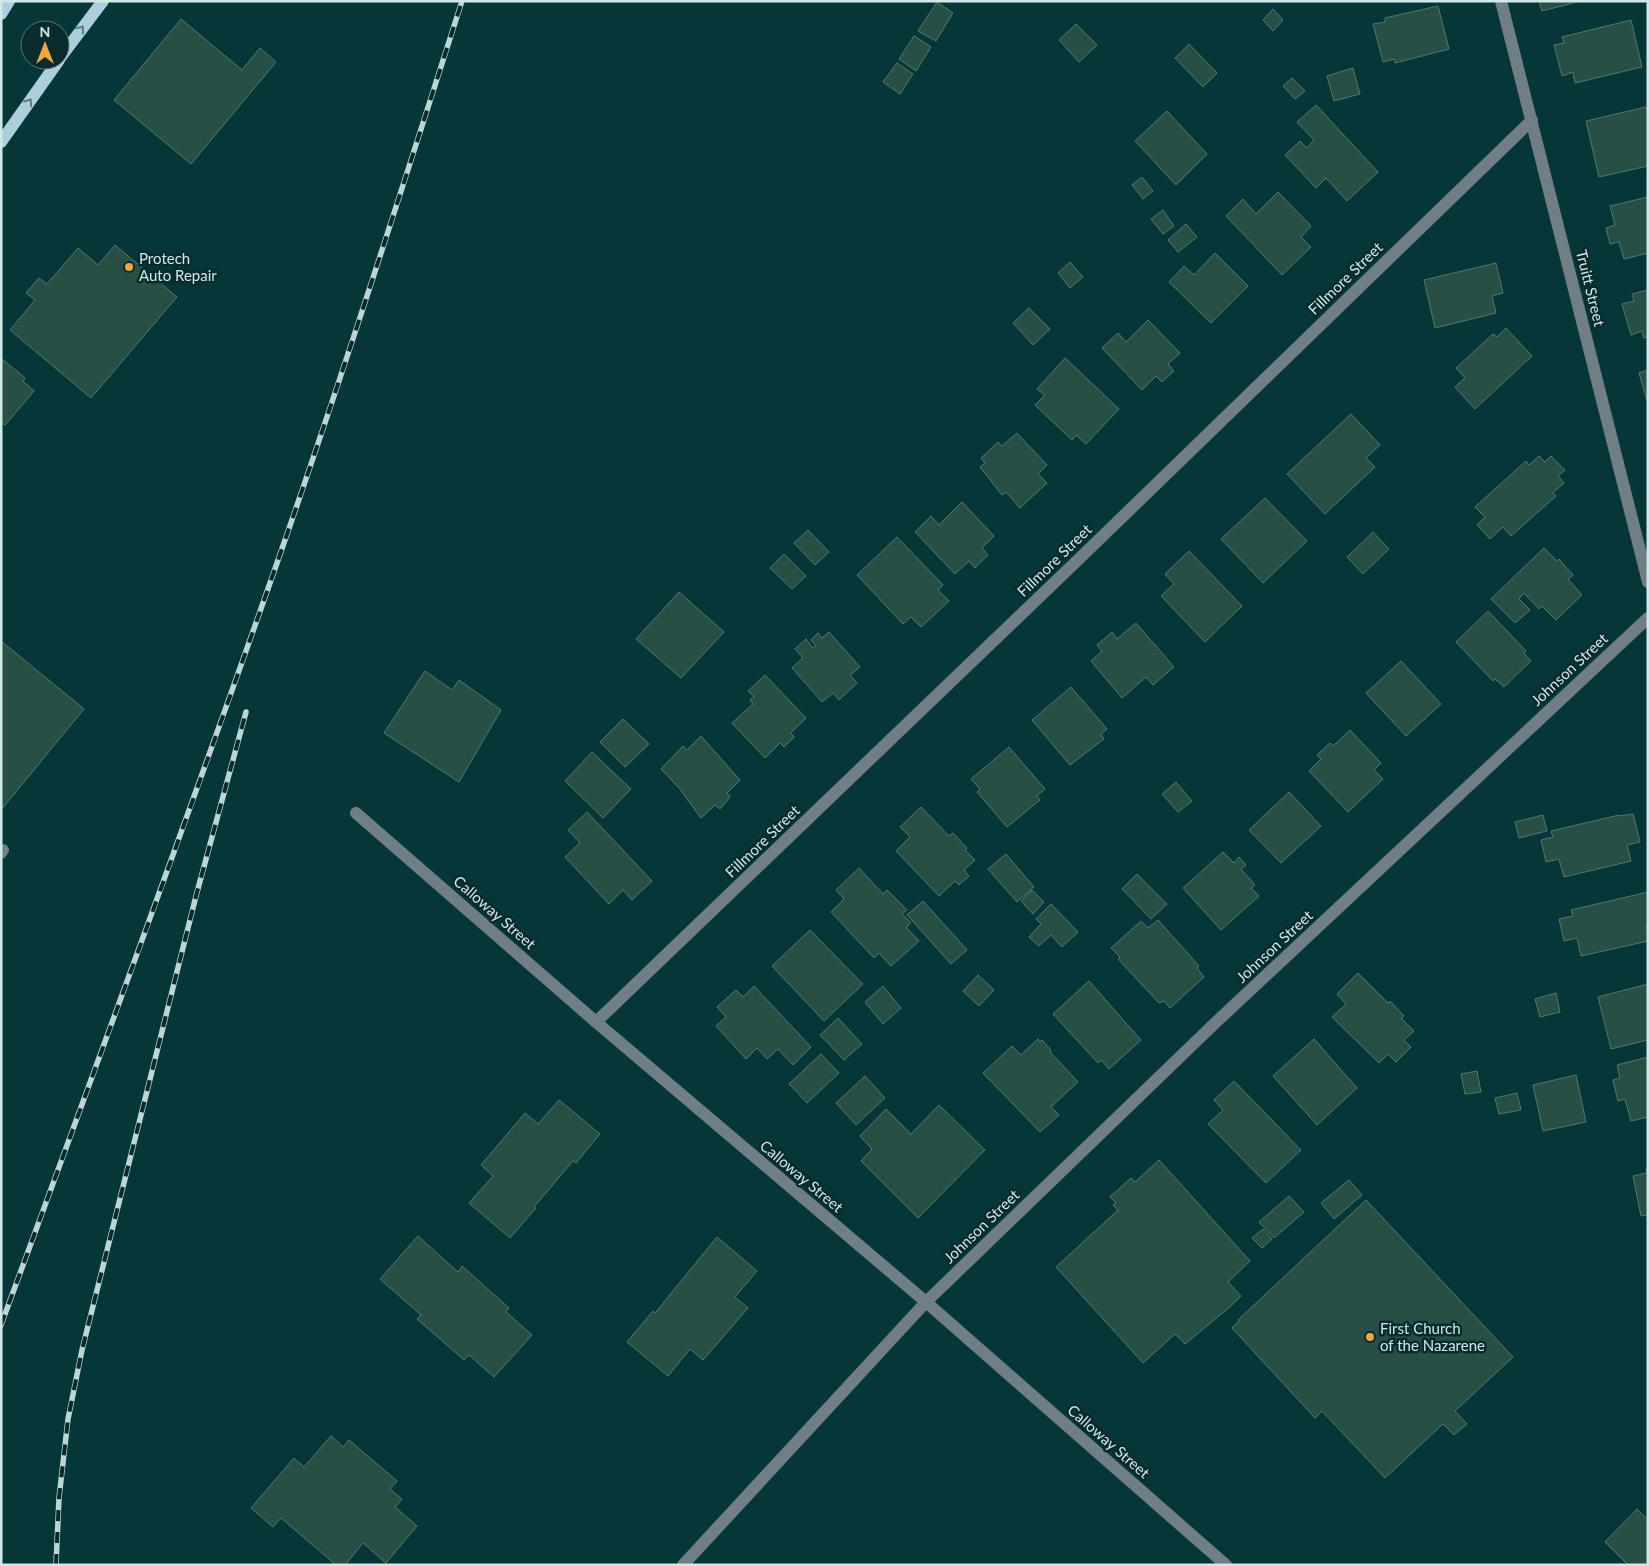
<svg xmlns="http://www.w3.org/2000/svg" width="1649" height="1566" viewBox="0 0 1649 1566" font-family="Lato,sans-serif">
<rect width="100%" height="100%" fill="#073638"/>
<path fill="#284f45" stroke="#51796d" d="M 1539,1 L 1581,1 L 1542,11 Z
M 937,2 L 953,13 L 936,41 L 918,31 Z
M 1438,6 L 1449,49 L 1395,63 L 1394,59 L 1383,62 L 1373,24 L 1385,22 L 1385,18 Z
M 1273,9 L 1283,20 L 1273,31 L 1263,20 Z
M 181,19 L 242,70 L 260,48 L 276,62 L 191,164 L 114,100 Z
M 1631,20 L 1642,67 L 1575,83 L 1573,72 L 1562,76 L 1554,45 L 1564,43 L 1562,37 Z
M 1076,24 L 1097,45 L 1079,62 L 1059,40 Z
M 914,36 L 931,47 L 916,71 L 899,59 Z
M 1189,44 L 1217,73 L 1203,87 L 1175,58 Z
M 897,63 L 913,74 L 900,94 L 883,82 Z
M 1353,68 L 1360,94 L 1334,101 L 1327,76 Z
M 1292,78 L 1305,91 L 1295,99 L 1283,86 Z
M 1316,105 L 1378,172 L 1347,201 L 1326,178 L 1316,188 L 1285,155 L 1300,141 L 1307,148 L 1314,140 L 1297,122 Z
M 1646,107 L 1648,113 L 1648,166 L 1599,177 L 1586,121 Z
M 1167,111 L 1207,154 L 1176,185 L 1135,141 Z
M 1142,177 L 1153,191 L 1143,199 L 1132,185 Z
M 1278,192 L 1311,226 L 1301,237 L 1311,247 L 1282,275 L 1226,216 L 1243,199 L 1256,214 Z
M 1648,197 L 1648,253 L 1624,259 L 1619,242 L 1610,244 L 1606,228 L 1615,225 L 1610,206 Z
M 1163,210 L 1174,226 L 1163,234 L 1151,219 Z
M 1186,224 L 1197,237 L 1178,252 L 1168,240 Z
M 115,245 L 177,297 L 91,398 L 10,330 L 35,300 L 26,293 L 39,278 L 47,284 L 78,248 L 98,265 Z
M 1215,253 L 1248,286 L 1211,323 L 1169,282 L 1184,266 L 1194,275 Z
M 1070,262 L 1083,277 L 1070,288 L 1058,273 Z
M 1496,263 L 1503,293 L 1492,296 L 1496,313 L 1435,328 L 1424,280 Z
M 1648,290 L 1648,337 L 1644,338 L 1642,331 L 1631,335 L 1622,304 L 1634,301 L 1632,294 Z
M 1029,308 L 1050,329 L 1033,345 L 1013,323 Z
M 1148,320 L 1180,353 L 1168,364 L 1174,371 L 1162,382 L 1156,376 L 1142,390 L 1102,348 L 1118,333 L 1126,342 Z
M 1506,328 L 1532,356 L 1475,409 L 1455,387 L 1465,378 L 1456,368 L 1493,334 L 1497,337 Z
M 1,358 L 25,378 L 23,381 L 34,391 L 5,425 L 1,422 Z
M 1065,358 L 1119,409 L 1086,444 L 1076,435 L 1072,440 L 1035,405 L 1045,395 L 1037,389 Z
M 1648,370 L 1648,404 L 1639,373 Z
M 1351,414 L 1380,445 L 1366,458 L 1375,467 L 1325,514 L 1287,474 Z
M 1017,433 L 1047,465 L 1038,474 L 1047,483 L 1020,508 L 1006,492 L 1002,495 L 980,467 L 985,463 L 981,458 L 998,442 L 1002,446 Z
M 1539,456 L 1545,462 L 1551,456 L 1565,470 L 1558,476 L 1564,483 L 1553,493 L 1556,496 L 1511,536 L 1503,527 L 1490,539 L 1477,525 L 1485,517 L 1475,507 L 1526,461 L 1529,465 Z
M 1265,498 L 1307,541 L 1263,583 L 1221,539 Z
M 962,502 L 994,536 L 982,548 L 988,555 L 975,568 L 969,561 L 955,574 L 915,532 L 931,516 L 939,525 Z
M 808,530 L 829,552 L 815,565 L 794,543 Z
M 1373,532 L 1389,549 L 1363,574 L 1347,557 Z
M 897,537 L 943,585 L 938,590 L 949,601 L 921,627 L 911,617 L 903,624 L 857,575 Z
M 1544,548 L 1557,561 L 1559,559 L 1573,575 L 1568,579 L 1582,595 L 1556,620 L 1542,606 L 1539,609 L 1524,593 L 1519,599 L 1530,610 L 1515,623 L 1491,599 Z
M 1189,551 L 1242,606 L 1205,642 L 1161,596 L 1174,584 L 1165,574 Z
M 784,554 L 806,576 L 792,589 L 770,568 Z
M 679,592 L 724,632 L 681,678 L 636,639 Z
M 1488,611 L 1526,651 L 1524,653 L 1531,661 L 1504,687 L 1495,679 L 1493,681 L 1456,642 Z
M 1136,623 L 1174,667 L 1153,685 L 1146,677 L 1122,698 L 1091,661 L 1102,651 L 1097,645 L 1112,632 L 1117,639 Z
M 829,632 L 860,667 L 850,675 L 857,683 L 839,700 L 833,693 L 822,702 L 792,668 L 803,658 L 795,649 L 806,639 L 813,648 L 816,646 L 811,640 L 818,633 L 822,638 Z
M 1,641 L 84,709 L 1,810 Z
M 1401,661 L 1441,704 L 1406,736 L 1366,693 Z
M 425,671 L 452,690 L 459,680 L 501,710 L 459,782 L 384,733 Z
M 765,675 L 806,718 L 791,733 L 794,737 L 784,747 L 780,743 L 765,758 L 732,723 L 753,704 L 750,700 L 754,697 L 748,691 Z
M 1071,687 L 1107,729 L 1101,734 L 1104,739 L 1070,765 L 1032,720 Z
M 623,719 L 649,744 L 625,767 L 600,742 Z
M 1350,730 L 1381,763 L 1374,770 L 1383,779 L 1348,812 L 1309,771 L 1321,759 L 1317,755 L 1330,743 L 1333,746 Z
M 701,736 L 740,780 L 727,793 L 730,797 L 720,809 L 715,805 L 701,818 L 679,788 L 661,769 L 683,746 L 687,750 Z
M 1009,747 L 1045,789 L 1037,796 L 1040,800 L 1007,827 L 977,792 L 980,789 L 971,779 Z
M 592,752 L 631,789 L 603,818 L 565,781 Z
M 1176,782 L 1192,801 L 1178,812 L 1162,794 Z
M 1289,792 L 1321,826 L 1281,863 L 1249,830 Z
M 921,807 L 949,836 L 953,833 L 967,848 L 965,850 L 975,860 L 964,870 L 969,876 L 959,885 L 955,881 L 939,896 L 896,851 L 910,837 L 900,827 Z
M 587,812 L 652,881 L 632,900 L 623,890 L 609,904 L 565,857 L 580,843 L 568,830 Z
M 1633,814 L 1640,842 L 1627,845 L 1631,861 L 1564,877 L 1559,859 L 1546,862 L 1541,840 L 1553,837 L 1551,831 L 1619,815 L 1619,816 Z
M 1543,815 L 1547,831 L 1519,838 L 1515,822 Z
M 1223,852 L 1234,863 L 1239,857 L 1246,865 L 1241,869 L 1255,885 L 1251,888 L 1259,896 L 1221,930 L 1183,888 Z
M 1006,854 L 1034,887 L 1017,902 L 988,869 Z
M 859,868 L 883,894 L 887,890 L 907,910 L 902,914 L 911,923 L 906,927 L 919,941 L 891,966 L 879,953 L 874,958 L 831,912 L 844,899 L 836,890 Z
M 1137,874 L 1167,904 L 1151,919 L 1122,889 Z
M 1032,890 L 1044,902 L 1033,914 L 1021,901 Z
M 1648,892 L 1648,926 L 1646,926 L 1648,941 L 1581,956 L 1577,938 L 1564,941 L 1559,919 L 1573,916 L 1571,910 Z
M 923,901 L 967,950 L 951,964 L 907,915 Z
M 1051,904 L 1078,932 L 1062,947 L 1051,935 L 1039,946 L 1029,937 L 1041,924 L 1036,919 Z
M 1158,920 L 1199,966 L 1197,968 L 1204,977 L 1170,1008 L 1164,1001 L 1159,1003 L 1118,959 L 1120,957 L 1111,948 L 1141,921 L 1148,928 Z
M 810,930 L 863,984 L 824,1021 L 772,966 Z
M 1358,973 L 1388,1003 L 1390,1001 L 1404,1016 L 1401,1018 L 1414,1031 L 1404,1040 L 1411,1047 L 1396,1062 L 1388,1054 L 1379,1063 L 1332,1017 L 1346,1004 L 1337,994 Z
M 978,975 L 994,990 L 979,1006 L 963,991 Z
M 1089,981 L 1141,1040 L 1109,1069 L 1101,1060 L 1098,1063 L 1053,1014 Z
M 1648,984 L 1648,1040 L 1611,1049 L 1598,997 Z
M 754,986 L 811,1047 L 793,1065 L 778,1049 L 767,1059 L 757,1048 L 746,1059 L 716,1026 L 726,1017 L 717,1007 L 736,990 L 743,997 Z
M 883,986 L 901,1008 L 883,1024 L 865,1002 Z
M 1556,993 L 1560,1012 L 1540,1017 L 1535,999 Z
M 838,1018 L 862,1044 L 844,1060 L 820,1035 Z
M 1038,1039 L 1040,1042 L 1042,1040 L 1051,1050 L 1050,1052 L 1078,1082 L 1051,1107 L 1059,1115 L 1040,1132 L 983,1073 L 1012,1046 L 1021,1055 Z
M 1314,1039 L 1357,1088 L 1317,1125 L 1273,1076 Z
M 821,1054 L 839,1073 L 807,1103 L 789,1084 Z
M 1648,1057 L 1648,1117 L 1631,1121 L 1625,1099 L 1618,1101 L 1613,1080 L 1620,1078 L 1617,1065 Z
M 1477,1071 L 1481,1092 L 1465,1094 L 1461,1074 Z
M 1576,1075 L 1586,1122 L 1543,1131 L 1533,1085 Z
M 865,1076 L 885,1098 L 856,1125 L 836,1103 Z
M 1234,1081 L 1301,1150 L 1266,1183 L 1208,1124 L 1223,1110 L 1214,1100 Z
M 1517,1093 L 1521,1110 L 1499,1114 L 1495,1098 Z
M 559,1100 L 600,1134 L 576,1163 L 573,1161 L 534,1207 L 536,1208 L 510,1238 L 469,1203 L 493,1176 L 481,1165 L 525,1113 L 538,1124 Z
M 939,1105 L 985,1150 L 918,1218 L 861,1161 L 872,1149 L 860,1136 L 886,1109 L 911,1134 Z
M 1159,1160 L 1250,1261 L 1228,1282 L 1241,1296 L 1231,1306 L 1185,1344 L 1175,1334 L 1143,1363 L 1056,1267 L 1118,1210 L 1113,1205 L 1116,1203 L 1110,1197 L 1131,1178 L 1135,1182 Z
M 1648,1168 L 1648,1215 L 1641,1216 L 1633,1176 L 1647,1173 L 1646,1169 Z
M 1349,1180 L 1362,1195 L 1334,1219 L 1321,1203 Z
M 1289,1196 L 1304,1212 L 1274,1238 L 1259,1222 Z
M 1366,1200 L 1513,1357 L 1455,1411 L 1467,1424 L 1454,1435 L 1443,1424 L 1385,1478 L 1322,1411 L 1315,1418 L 1232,1328 L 1239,1321 L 1238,1320 Z
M 1263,1229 L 1272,1239 L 1262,1248 L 1252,1238 Z
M 418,1236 L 458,1272 L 462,1266 L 509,1308 L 506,1312 L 532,1335 L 494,1377 L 469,1355 L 464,1360 L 417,1319 L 421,1315 L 380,1279 Z
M 717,1237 L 757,1271 L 735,1297 L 748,1308 L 703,1360 L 690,1349 L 668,1376 L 627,1342 L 653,1311 L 655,1313 Z
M 331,1436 L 343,1447 L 349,1440 L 397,1481 L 390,1489 L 402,1499 L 395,1507 L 417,1526 L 386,1563 L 363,1543 L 345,1565 L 336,1565 L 281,1518 L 273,1527 L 251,1508 L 294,1458 L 304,1467 Z
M 1637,1509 L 1648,1520 L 1648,1565 L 1628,1565 L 1605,1542 Z"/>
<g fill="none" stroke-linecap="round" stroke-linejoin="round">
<path stroke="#6f7f85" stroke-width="12" d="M 1501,1 L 1648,582
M 356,813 L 596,1022 L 926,1302 L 1226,1565
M 1,853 L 3,850
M 596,1022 L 1081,557 L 1532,120
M 683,1565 L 926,1302 L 1213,1025 L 1648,618"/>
<path stroke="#adcfdc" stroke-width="12" d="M 1,14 L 9,1
M 60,58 L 103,1
M 1,142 L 59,60"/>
<defs>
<path id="rail" d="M 1,1325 C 94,1072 188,818 277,563 C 342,377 402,189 462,1
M 56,1565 L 59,1498 L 68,1419 L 82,1350 L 196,896 L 246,712"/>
</defs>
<use href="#rail" stroke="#bcd5d7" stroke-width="5.5"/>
<use href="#rail" stroke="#092b2c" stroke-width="4" stroke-dasharray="11" stroke-linecap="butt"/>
</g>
<defs><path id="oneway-chevron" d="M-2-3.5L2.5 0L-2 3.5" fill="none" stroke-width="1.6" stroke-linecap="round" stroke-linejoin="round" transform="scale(1.25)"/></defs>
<g stroke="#5b7d84">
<use href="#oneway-chevron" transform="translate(81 29) rotate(-53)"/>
<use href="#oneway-chevron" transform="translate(29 102) rotate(-55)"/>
</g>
<g fill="#eda83c" stroke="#092b2c" stroke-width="2">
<circle cx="129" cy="267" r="5"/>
<circle cx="1370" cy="1337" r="5"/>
</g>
<g text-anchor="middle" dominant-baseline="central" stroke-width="5" stroke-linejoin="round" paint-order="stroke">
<g font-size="15" fill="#d1e8e9" stroke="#092b2c" text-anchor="start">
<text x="139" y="258">Protech<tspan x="139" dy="17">Auto Repair</tspan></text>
<text x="1380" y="1328">First Church<tspan x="1380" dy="17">of the Nazarene</tspan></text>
</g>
<g font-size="15" fill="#d1e8e9" stroke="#092b2c">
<text transform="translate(1345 278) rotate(-44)">Fillmore Street</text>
<text transform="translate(1591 288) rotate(76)">Truitt Street</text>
<text transform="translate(1054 560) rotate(-44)">Fillmore Street</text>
<text transform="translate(1569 669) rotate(-43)">Johnson Street</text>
<text transform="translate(762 841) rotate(-44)">Fillmore Street</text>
<text transform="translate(495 912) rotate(41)">Calloway Street</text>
<text transform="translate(1274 946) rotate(-43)">Johnson Street</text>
<text transform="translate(802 1176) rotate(40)">Calloway Street</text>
<text transform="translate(981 1226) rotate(-44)">Johnson Street</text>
<text transform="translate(1109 1441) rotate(41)">Calloway Street</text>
</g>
</g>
<rect width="1649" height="1566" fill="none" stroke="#d1e8e9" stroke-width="5"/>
<g transform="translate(45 45)"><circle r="24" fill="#092b2c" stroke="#597778"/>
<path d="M0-4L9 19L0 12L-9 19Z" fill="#eda83c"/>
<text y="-8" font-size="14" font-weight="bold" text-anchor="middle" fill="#d1e8e9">N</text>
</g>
</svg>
